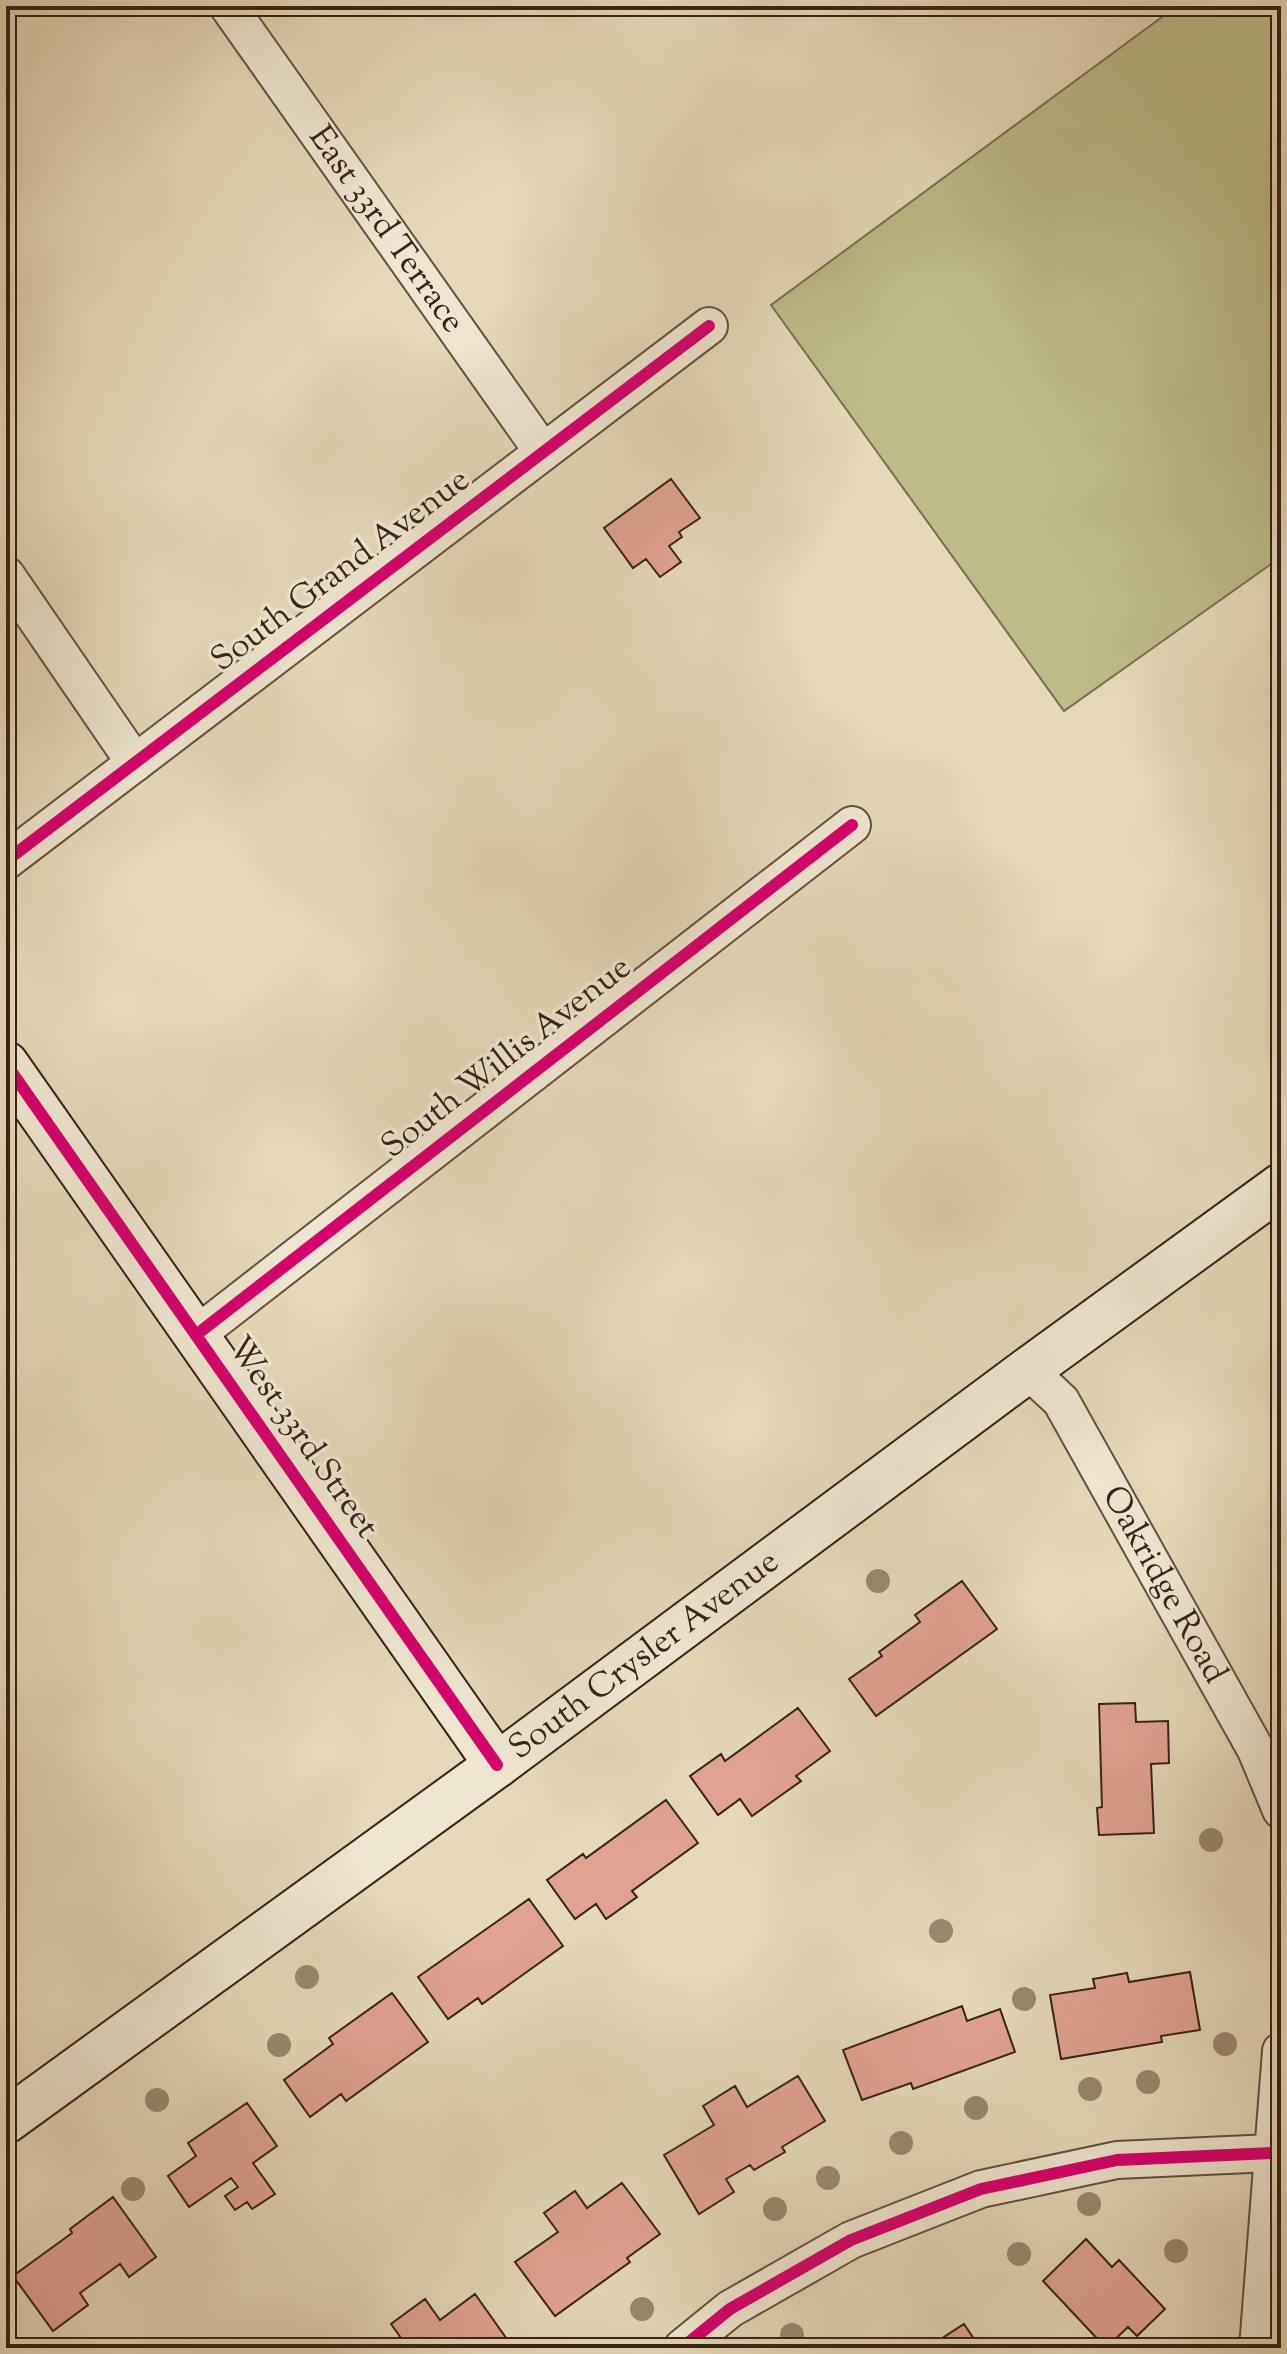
<svg xmlns="http://www.w3.org/2000/svg" width="1287" height="2354" viewBox="0 0 1287 2354" font-family="'Sorts Mill Goudy',serif">
<rect width="100%" height="100%" fill="#e6d8b8"/>
<filter id="stains"><feTurbulence type="fractalNoise" baseFrequency=".0025" numOctaves="4"/><feColorMatrix values="0 0 0 0 .2 0 0 0 0 .09 0 0 0 0 .02 0 0 0 .5 -.17"/></filter>
<radialGradient id="worn" r=".72"><stop offset=".6" stop-color="#630" stop-opacity="0"/><stop offset="1" stop-color="#630" stop-opacity=".3"/></radialGradient>
<path fill="#bdbc89" stroke="#7b6f50" stroke-width="2" d="M 1177,6 L 1281,6 L 1281,557 L 1064,711 L 771,305 Z"/>
<path fill="#e0a392" stroke="#392218" stroke-width="2" d="M 671,479 L 700,518 L 679,532 L 682,537 L 669,546 L 681,562 L 660,577 L 646,559 L 633,568 L 604,528 Z
M 962,1581 L 997,1629 L 876,1716 L 849,1679 L 882,1656 L 879,1652 L 920,1622 L 915,1615 Z
M 1135,1703 L 1136,1722 L 1168,1721 L 1169,1763 L 1151,1764 L 1154,1833 L 1099,1835 L 1097,1808 L 1102,1807 L 1099,1704 Z
M 798,1708 L 830,1751 L 796,1776 L 801,1781 L 752,1816 L 740,1799 L 718,1815 L 690,1776 L 721,1754 L 725,1761 Z
M 666,1800 L 698,1843 L 632,1891 L 637,1897 L 606,1919 L 596,1904 L 575,1919 L 547,1880 L 583,1854 L 586,1858 Z
M 529,1899 L 563,1946 L 482,2004 L 478,1998 L 448,2019 L 418,1977 Z
M 1190,1972 L 1200,2030 L 1161,2036 L 1162,2042 L 1061,2059 L 1050,1995 L 1095,1988 L 1093,1979 L 1127,1973 L 1129,1982 Z
M 392,1993 L 428,2042 L 346,2101 L 341,2094 L 310,2117 L 284,2080 L 333,2044 L 329,2038 Z
M 962,2006 L 967,2021 L 1000,2009 L 1015,2052 L 913,2089 L 911,2083 L 862,2100 L 843,2050 Z
M 798,2076 L 825,2121 L 782,2147 L 785,2152 L 754,2170 L 750,2165 L 726,2179 L 734,2192 L 699,2214 L 664,2155 L 714,2125 L 703,2106 L 735,2086 L 747,2107 Z
M 247,2103 L 277,2146 L 253,2163 L 275,2194 L 252,2209 L 247,2202 L 235,2210 L 225,2196 L 238,2187 L 231,2178 L 189,2207 L 168,2176 L 196,2156 L 188,2143 Z
M 622,2183 L 660,2234 L 627,2258 L 630,2262 L 555,2316 L 515,2262 L 558,2232 L 544,2213 L 575,2191 L 587,2208 Z
M 113,2197 L 156,2257 L 129,2277 L 120,2264 L 80,2293 L 88,2305 L 53,2331 L 13,2276 L 72,2233 L 70,2229 Z
M 1086,2239 L 1112,2267 L 1119,2260 L 1165,2309 L 1137,2336 L 1128,2327 L 1106,2348 L 1043,2281 Z
M 475,2294 L 509,2342 L 501,2348 L 402,2348 L 406,2345 L 391,2324 L 425,2299 L 440,2320 Z
M 964,2324 L 980,2348 L 927,2348 Z"/>
<g fill="none" stroke-linecap="round" stroke-linejoin="round">
<defs>
<g id="street">
<path id="s1" d="M 228,6 L 543,452"/>
<path d="M 6,575 L 135,763"/>
<path d="M 6,861 L 709,326"/>
<path d="M 196,1335 L 852,825"/>
<path id="s2" d="M 1028,1370 L 1061,1401 L 1256,1750 L 1281,1810"/>
<path d="M 682,2348 L 730,2309 L 851,2240 L 981,2189 L 1117,2160 L 1272,2153"/>
<path d="M 1258,2348 L 1281,2051"/>
</g>
<g id="secondary">
<path d="M 6,1064 L 497,1765"/>
<path id="s3" d="M 6,2121 L 497,1765 L 1028,1370 L 1281,1186"/>
</g>
</defs>
<use href="#street" stroke="#645040" stroke-width="40"/>
<use href="#secondary" stroke="#392218" stroke-width="48"/>
<use href="#street" stroke="#efe6d1" stroke-width="36"/>
<use href="#secondary" stroke="#efe6d1" stroke-width="44"/>
<defs>
<path id="cycleway" d="M 6,861 L 709,326
M 6,1064 L 497,1765
M 196,1335 L 852,825
M 682,2348 L 730,2309 L 851,2240 L 981,2189 L 1117,2160 L 1272,2153"/>
</defs>
<use href="#cycleway" stroke="#efe6d1" stroke-width="17"/>
<use href="#cycleway" stroke="#d6006c" stroke-width="12"/>
</g>
<g fill="#99896f">
<circle cx="878" cy="1581" r="12"/>
<circle cx="1211" cy="1840" r="12"/>
<circle cx="941" cy="1931" r="12"/>
<circle cx="307" cy="1977" r="12"/>
<circle cx="1024" cy="1999" r="12"/>
<circle cx="1225" cy="2044" r="12"/>
<circle cx="279" cy="2045" r="12"/>
<circle cx="1148" cy="2082" r="12"/>
<circle cx="1090" cy="2089" r="12"/>
<circle cx="157" cy="2100" r="12"/>
<circle cx="976" cy="2108" r="12"/>
<circle cx="901" cy="2143" r="12"/>
<circle cx="828" cy="2178" r="12"/>
<circle cx="133" cy="2189" r="12"/>
<circle cx="1089" cy="2204" r="12"/>
<circle cx="775" cy="2209" r="12"/>
<circle cx="1176" cy="2251" r="12"/>
<circle cx="1019" cy="2254" r="12"/>
<circle cx="642" cy="2309" r="12"/>
<circle cx="792" cy="2335" r="12"/>
</g>
<g text-anchor="middle" dominant-baseline="central" stroke-width="7" stroke-linejoin="round" paint-order="stroke">
<g font-size="34" fill="#392218" stroke="#efe6d1">
<text stroke="none"><textPath href="#s1" startOffset="274">East 33rd Terrace</textPath></text>
<text transform="translate(341 571) rotate(-37)">South Grand Avenue</text>
<text transform="translate(507 1058) rotate(-38)">South Willis Avenue</text>
<text transform="translate(302 1438) rotate(55)">West 33rd Street</text>
<text stroke="none"><textPath href="#s2" startOffset="256">Oakridge Road</textPath></text>
<text stroke="none"><textPath href="#s3" startOffset="790">South Crysler Avenue</textPath></text>
</g>
</g>
<rect width="1287" height="2354" fill="none" stroke="#e6d8b8" stroke-width="32"/>
<rect x="8" y="8" width="1271" height="2338" fill="none" stroke="#392218" stroke-width="4"/>
<rect x="16" y="16" width="1255" height="2322" fill="none" stroke="#392218" stroke-width="2"/>
<rect width="100%" height="100%" filter="url(#stains)"/>
<rect width="100%" height="100%" fill="url(#worn)"/>
</svg>
